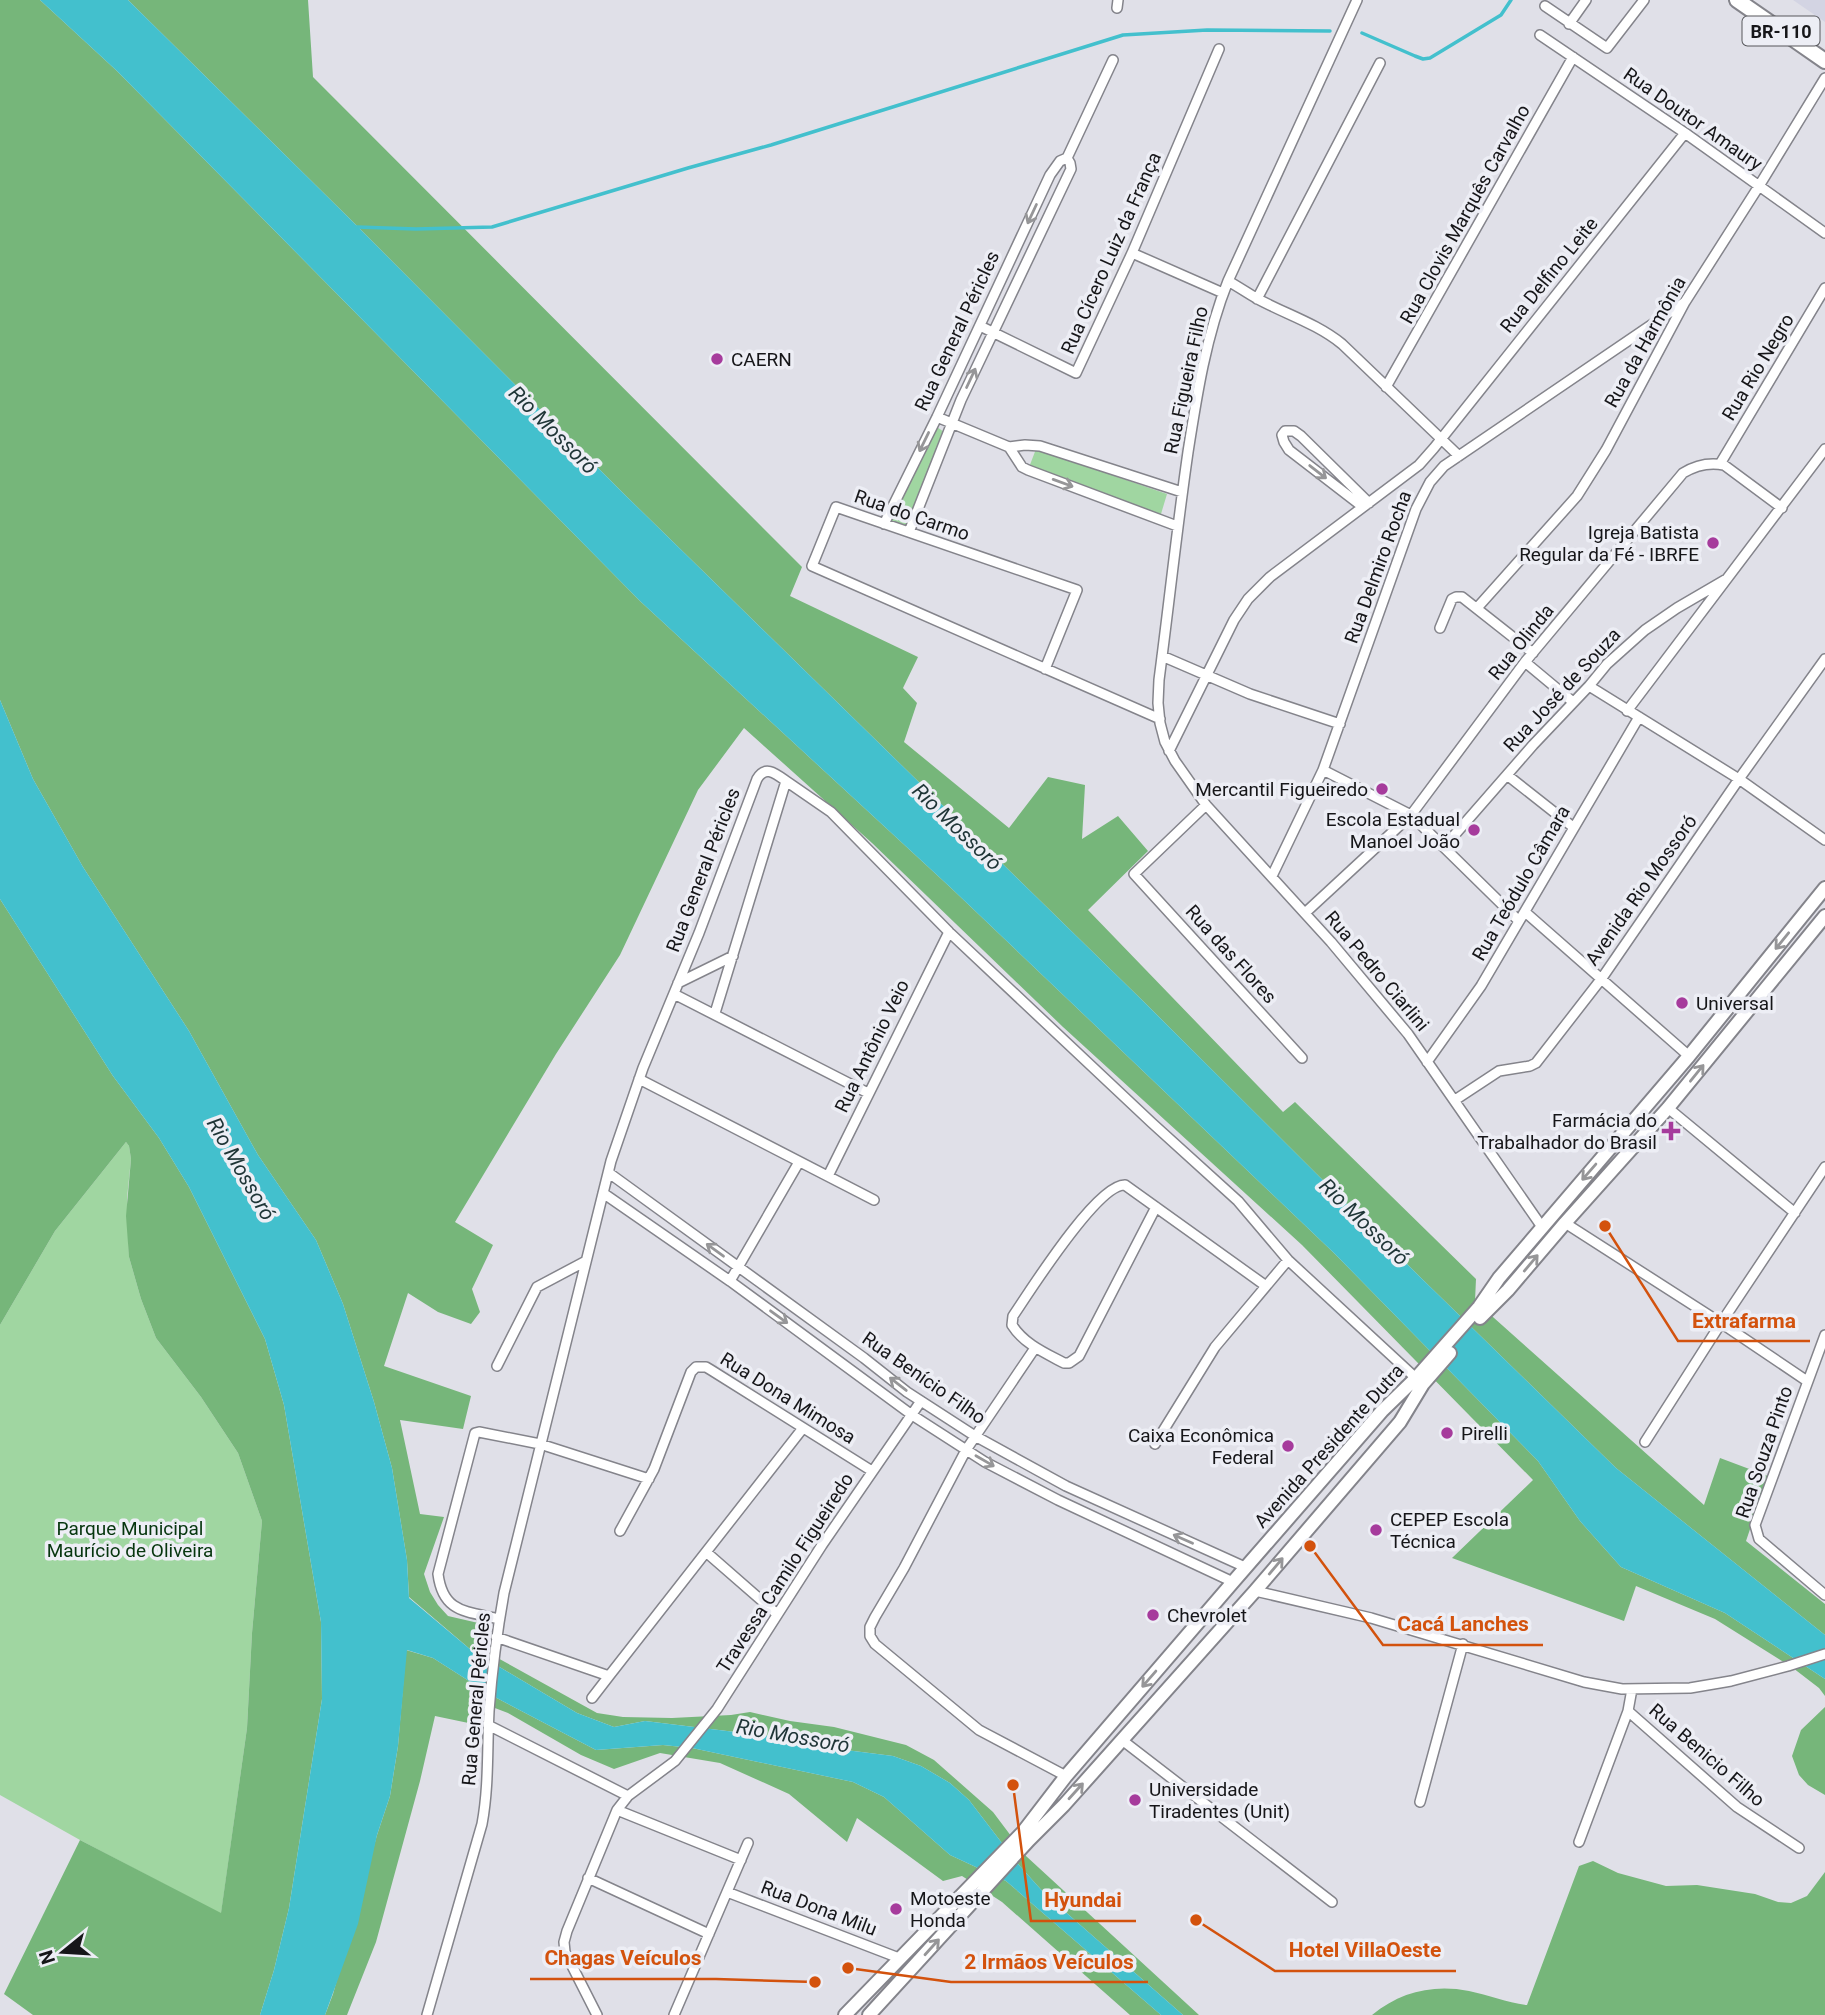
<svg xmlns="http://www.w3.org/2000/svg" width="1825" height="2015" viewBox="0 0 1825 2015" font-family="Roboto,sans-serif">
<rect width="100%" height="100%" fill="#e0e0e8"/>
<path fill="#d3d4e3" d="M 1793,0 L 1825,0 L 1825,22 Z"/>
<path fill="#a0d6a1" d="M 937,427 L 944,432 L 906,526 L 891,521 Z
M 1036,449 L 1167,494 L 1161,514 L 1028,470 Z
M 126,1142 L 129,1146 L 131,1159 L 127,1198 L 129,1257 L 141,1299 L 156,1338 L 201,1397 L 238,1453 L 262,1521 L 252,1633 L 247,1728 L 221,1914 L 80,1840 L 0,1795 L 0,1325 L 55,1231 Z"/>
<path fill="#76b67a" d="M 0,0 L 40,0 L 117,71 L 640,601 L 950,887 L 1335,1254 L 1538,1461 L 1580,1521 L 1621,1567 L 1725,1613 L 1825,1679 L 1825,1696 L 1819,1688 L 1793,1668 L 1715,1619 L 1636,1586 L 1624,1621 L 1452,1558 L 1533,1480 L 1302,1245 L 1063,1027 L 872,843 L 744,728 L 698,790 L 620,955 L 556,1054 L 455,1222 L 493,1245 L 472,1289 L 480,1312 L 471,1324 L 438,1312 L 408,1293 L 384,1366 L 471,1396 L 463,1429 L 400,1420 L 420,1514 L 444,1517 L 424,1574 L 430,1592 L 438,1605 L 448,1616 L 487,1625 L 485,1651 L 597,1713 L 623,1717 L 672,1718 L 731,1715 L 750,1712 L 790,1721 L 834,1727 L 906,1745 L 934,1760 L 993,1812 L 1026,1856 L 1199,2015 L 1183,2015 L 1045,1894 L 1018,1864 L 969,1800 L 950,1783 L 921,1766 L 893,1756 L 830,1748 L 809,1741 L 645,1721 L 614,1727 L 577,1713 L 471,1650 L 409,1597 L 407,1560 L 392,1468 L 374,1402 L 343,1304 L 316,1240 L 258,1155 L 189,1031 L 83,867 L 33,779 L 0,700 Z
M 128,0 L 308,0 L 313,77 L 802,567 L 790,596 L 918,657 L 903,688 L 917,703 L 904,742 L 1009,828 L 1048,777 L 1085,785 L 1082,839 L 1118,816 L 1148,851 L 1088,910 L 1283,1112 L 1295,1102 L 1476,1279 L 1475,1301 L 1704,1505 L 1720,1458 L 1768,1476 L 1746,1541 L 1825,1604 L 1825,1635 L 1616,1468 L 1417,1274 L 1143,1001 L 622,492 L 349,218 Z
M 0,899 L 113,1076 L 159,1138 L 189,1187 L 265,1339 L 284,1405 L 321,1622 L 322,1699 L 289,1908 L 274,1970 L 260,2015 L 33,2015 L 4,1994 L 80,1840 L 221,1913 L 247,1728 L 252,1633 L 262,1521 L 238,1453 L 201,1397 L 156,1338 L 141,1299 L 129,1257 L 126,1216 L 131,1159 L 129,1146 L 126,1142 L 55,1231 L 0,1325 Z
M 406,1650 L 433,1658 L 491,1695 L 596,1750 L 663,1745 L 692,1748 L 853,1782 L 884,1797 L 950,1855 L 1006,1881 L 1161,2015 L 1130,2015 L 1002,1902 L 962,1876 L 943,1881 L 857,1818 L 847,1842 L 789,1794 L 720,1763 L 660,1753 L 614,1769 L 581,1755 L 508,1713 L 479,1702 L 478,1725 L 435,1716 L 420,1781 L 376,1942 L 347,2015 L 325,2015 L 333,1994 L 377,1835 L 390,1796 L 398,1746 Z
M 1825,1707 L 1825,1795 L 1808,1785 L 1799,1775 L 1792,1756 L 1801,1730 Z
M 1593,1861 L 1618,1873 L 1666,1886 L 1697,1885 L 1755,1894 L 1778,1902 L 1791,1903 L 1807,1896 L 1825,1872 L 1825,2015 L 1372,2015 C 1400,1992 1433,1984 1469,1991 C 1489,1995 1507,2003 1527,2005 L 1579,1866 Z"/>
<path fill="#43c0cd" d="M 40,0 L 128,0 L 349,218 L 622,492 L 1143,1001 L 1417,1274 L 1616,1468 L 1825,1635 L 1825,1679 L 1725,1613 L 1621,1567 L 1580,1521 L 1538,1461 L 1335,1254 L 950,887 L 640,601 L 117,71 Z
M 0,700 L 33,779 L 83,867 L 189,1031 L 258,1155 L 316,1240 L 343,1304 L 374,1402 L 392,1468 L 407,1560 L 409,1598 L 471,1650 L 577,1713 L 614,1727 L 645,1721 L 809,1741 L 830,1748 L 893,1756 L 921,1766 L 950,1783 L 969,1800 L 1018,1864 L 1045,1894 L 1183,2015 L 1161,2015 L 1006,1881 L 950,1855 L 884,1797 L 853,1782 L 692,1748 L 663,1745 L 596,1750 L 491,1695 L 433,1658 L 407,1650 L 398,1746 L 390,1796 L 377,1835 L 358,1924 L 325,2015 L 260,2015 L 274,1970 L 289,1908 L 322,1699 L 321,1622 L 284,1405 L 265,1339 L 189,1187 L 159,1138 L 113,1076 L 0,899 Z"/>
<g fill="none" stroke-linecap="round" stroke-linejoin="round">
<path stroke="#43c0cd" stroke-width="3.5" d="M 1362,33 L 1415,56 L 1423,59 L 1430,58 L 1501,15 L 1511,0
M 357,227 L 416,229 L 492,227 L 688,168 L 771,145 L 1123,35 L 1207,30 L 1330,31"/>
<defs>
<path id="street" d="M 1357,0 L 1228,281 C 1206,336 1197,394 1188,452 C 1177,528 1169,604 1159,680 L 1158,703 L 1160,723 L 1165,742 L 1175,761 L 1206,805 L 1331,942 L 1408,1034 L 1542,1227
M 1545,6 L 1607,48 L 1644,0
M 1117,8 L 1118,0
M 1569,24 L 1586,0
M 1540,35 L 1685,133 L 1825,233
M 1132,253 L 1223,293
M 1228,281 C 1237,286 1246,292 1256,298 C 1285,314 1316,323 1342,344 L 1459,456
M 1257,299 L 1380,63
M 980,326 L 1076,373 L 1132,253 L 1219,49
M 1386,387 L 1573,57
M 937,417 L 1009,447 L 1025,445 L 1040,446 L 1182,492
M 1009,447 L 1022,467 L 1028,470 L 1177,526
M 1720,464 L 1825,288
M 1363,507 L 1289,450 L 1284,442 L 1282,435 L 1285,431 L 1294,431 L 1301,436 L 1369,503
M 884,524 L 937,417 L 1050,175 L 1060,161 L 1067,158 L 1113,60
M 909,532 L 961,400 L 1071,169 L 1070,163 L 1067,158
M 1477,608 L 1577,496 L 1606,450 L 1685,302 L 1759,186 L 1825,78
M 1440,628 L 1452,599 L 1456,597 L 1462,597 L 1533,653
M 1162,656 L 1250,694 L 1340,724
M 1525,662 L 1573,702
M 1045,669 L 1077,590 L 836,507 L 812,566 L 1160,719
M 1589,686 L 1739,779 L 1825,840
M 1627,711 L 1825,449
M 1169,751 L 1234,620 L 1248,599 L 1270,577 L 1419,465 L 1434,448 L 1685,133
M 1323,770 L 1411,815 L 1519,921
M 1507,775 L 1573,827
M 786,781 L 831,812 L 949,932 L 1152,1123 L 1238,1201 L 1288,1260 L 1419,1381
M 1206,805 L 1134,874 L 1302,1058
M 1444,847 L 1533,745 L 1589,686 L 1607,664 L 1645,630 L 1677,608 L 1725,580
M 1272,876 L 1323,770 L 1416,509 L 1430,482 L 1444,466 L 1685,302
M 1525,912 L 1689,1056
M 1305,913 L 1411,815 L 1525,662 L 1683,473 C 1696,465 1709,462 1724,465 L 1782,508
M 678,983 L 733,956
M 674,994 L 868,1093
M 1427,1062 L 1481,986 L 1639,717
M 639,1079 L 874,1200
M 1455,1100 L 1499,1071 L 1530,1066 L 1536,1063 L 1602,978 L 1739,779 L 1825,659
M 1668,1108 L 1795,1213
M 609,1173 L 864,1358 L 907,1392 L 975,1436 L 1066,1486 L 1245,1567
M 828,1176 L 949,932
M 603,1193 L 730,1281 L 912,1415 L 985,1462 L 1058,1500 L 1233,1582
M 1156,1207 L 1079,1356 L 1069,1363 L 1064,1363 C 1045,1353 1024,1344 1012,1325 L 1013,1316 C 1030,1291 1097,1184 1125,1185 L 1266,1286
M 1565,1223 L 1721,1323 L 1807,1381
M 730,1281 L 799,1162
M 1825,1335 L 1755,1525 L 1759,1539 L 1825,1595
M 1035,1348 L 966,1450 L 904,1568 L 875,1617 L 870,1627 L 870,1636 L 875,1644 L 979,1730 L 1066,1776
M 497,1366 L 537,1287 L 586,1261
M 1645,1442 L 1721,1323 L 1825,1167
M 1155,1444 L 1215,1347 L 1288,1260
M 620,1531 L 654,1469 L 691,1372 L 696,1367 L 706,1367 L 711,1370 L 872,1471
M 706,1552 L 777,1614
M 1255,1591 L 1371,1618 L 1584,1682 L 1622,1689 L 1690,1688 L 1731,1681 L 1788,1666 L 1825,1654
M 499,1619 C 466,1611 443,1613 438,1574 L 475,1433 L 479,1432 L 540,1444 L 649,1479
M 496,1637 L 609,1676 L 803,1428
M 1632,1689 L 1628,1711 L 1737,1807 L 1799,1848
M 592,1698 L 609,1676
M 490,1726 L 628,1796
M 1122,1740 L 1332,1902
M 1420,1802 L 1463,1644
M 617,1810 L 741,1860
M 1579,1842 L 1628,1711
M 588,1878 L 709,1934
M 727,1892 L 899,1958
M 427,2015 L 482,1824 C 489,1786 487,1749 489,1711 C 492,1671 497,1632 504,1593 L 611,1161 L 643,1068 L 699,933 L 757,779 C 765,765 775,773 786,781 L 715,1013
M 597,2015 L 565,1952 L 564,1942 L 567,1931 L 617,1810 L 628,1796 L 675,1761 L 717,1709 L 822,1545 L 921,1401
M 674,2015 L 748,1843"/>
<path id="secondary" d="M 1480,1318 L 1508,1290 L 1565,1223 L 1668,1108 L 1825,916
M 845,2015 L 1023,1832 L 1066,1776 L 1233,1582 L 1382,1411 L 1416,1378 L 1479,1307 L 1499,1278 L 1689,1056 L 1825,888
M 869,2015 L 1029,1840 L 1064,1805 L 1255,1591 L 1400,1422 L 1423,1384 L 1450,1353"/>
<path id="primary" d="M 1737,0 L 1825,61"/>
</defs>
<use href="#street" stroke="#84848b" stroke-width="12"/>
<use href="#secondary" stroke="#84848b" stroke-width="16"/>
<use href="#primary" stroke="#84848b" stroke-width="18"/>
<use href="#street" stroke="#fff" stroke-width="9"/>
<use href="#secondary" stroke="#fff" stroke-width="12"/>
<use href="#primary" stroke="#fff" stroke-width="14"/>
</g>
<defs><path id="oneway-shaft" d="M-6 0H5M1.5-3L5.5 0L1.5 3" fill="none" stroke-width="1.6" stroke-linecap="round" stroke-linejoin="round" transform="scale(1.75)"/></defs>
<g stroke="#969698">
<use href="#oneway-shaft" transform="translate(1032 214) rotate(115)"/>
<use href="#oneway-shaft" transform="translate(971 378) rotate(-65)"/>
<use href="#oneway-shaft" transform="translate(924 442) rotate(116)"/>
<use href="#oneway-shaft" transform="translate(1318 472) rotate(38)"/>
<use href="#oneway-shaft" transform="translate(1063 483) rotate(20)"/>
<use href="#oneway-shaft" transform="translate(1782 941) rotate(129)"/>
<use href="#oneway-shaft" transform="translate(1697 1073) rotate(-51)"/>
<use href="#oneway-shaft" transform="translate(1589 1172) rotate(131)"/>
<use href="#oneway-shaft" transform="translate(715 1250) rotate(-144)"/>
<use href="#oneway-shaft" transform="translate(1531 1263) rotate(-50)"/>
<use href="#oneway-shaft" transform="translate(779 1317) rotate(36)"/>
<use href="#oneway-shaft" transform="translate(898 1384) rotate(-142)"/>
<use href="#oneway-shaft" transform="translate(985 1461) rotate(30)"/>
<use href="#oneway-shaft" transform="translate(1183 1539) rotate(-156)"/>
<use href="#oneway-shaft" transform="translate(1276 1566) rotate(-50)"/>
<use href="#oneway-shaft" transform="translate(1149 1679) rotate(131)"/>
<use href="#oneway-shaft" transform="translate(1076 1791) rotate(-48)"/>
<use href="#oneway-shaft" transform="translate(932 1947) rotate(-48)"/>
</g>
<g fill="#a63b9c" stroke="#edeef5" stroke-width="2.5">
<circle cx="717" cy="359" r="7"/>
<circle cx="1713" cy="543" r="7"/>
<circle cx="1382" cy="789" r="7"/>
<circle cx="1474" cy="830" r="7"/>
<circle cx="1682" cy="1003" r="7"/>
<path d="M1667.5 1120.5h7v7h7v7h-7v7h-7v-7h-7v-7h7z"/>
<circle cx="1447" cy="1433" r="7"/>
<circle cx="1288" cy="1446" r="7"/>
<circle cx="1376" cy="1530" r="7"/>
<circle cx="1153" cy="1615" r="7"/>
<circle cx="1135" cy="1800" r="7"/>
<circle cx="896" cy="1909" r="7"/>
</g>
<g text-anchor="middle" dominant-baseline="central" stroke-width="7" stroke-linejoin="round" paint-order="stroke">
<rect fill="#edeef5" stroke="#56575b" stroke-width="2" x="1742.5" y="16.5" width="77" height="29" rx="5"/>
<g font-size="18" font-weight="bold" fill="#161619">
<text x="1781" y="31">BR-110</text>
</g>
<g font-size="19" fill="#161619" stroke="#edeef5">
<text transform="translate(1693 119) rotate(35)">Rua Doutor Amaury</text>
<text transform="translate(1465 214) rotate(-61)">Rua Clovis Marquês Carvalho</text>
<text transform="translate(1111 253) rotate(-66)">Rua Cícero Luiz da França</text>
<text transform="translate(1549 275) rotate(-51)">Rua Delfino Leite</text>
<text transform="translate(957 331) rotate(-65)">Rua General Péricles</text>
<text transform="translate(1645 342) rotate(-61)">Rua da Harmônia</text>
<text transform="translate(1758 367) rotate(-59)">Rua Rio Negro</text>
<text transform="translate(1186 380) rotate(-78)">Rua Figueira Filho</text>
<text transform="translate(912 515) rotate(19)">Rua do Carmo</text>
<text transform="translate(1378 567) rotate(-70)">Rua Delmiro Rocha</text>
<text transform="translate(1521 642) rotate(-51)">Rua Olinda</text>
<text transform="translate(1562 690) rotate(-47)">Rua José de Souza</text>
<text transform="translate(703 870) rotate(-69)">Rua General Péricles</text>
<text transform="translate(1521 883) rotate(-60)">Rua Teódulo Câmara</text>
<text transform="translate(1641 890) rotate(-55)">Avenida Rio Mossoró</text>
<text transform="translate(1231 954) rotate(48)">Rua das Flores</text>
<text transform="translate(1377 971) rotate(50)">Rua Pedro Ciarlini</text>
<text transform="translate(872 1046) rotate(-64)">Rua Antônio Veio</text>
<text transform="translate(924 1378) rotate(35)">Rua Benício Filho</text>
<text transform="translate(788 1398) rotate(32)">Rua Dona Mimosa</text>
<text transform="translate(1329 1446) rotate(-48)">Avenida Presidente Dutra</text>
<text transform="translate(1764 1452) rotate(-71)">Rua Souza Pinto</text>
<text transform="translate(785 1573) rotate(-57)">Travessa Camilo Figueiredo</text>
<text transform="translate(476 1699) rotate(-85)">Rua General Péricles</text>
<text transform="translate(1707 1755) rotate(41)">Rua Benicio Filho</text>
<text transform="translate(819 1908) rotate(21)">Rua Dona Milu</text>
</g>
<g font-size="19" fill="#161619" stroke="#edeef5" text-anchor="start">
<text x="731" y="359">CAERN</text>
<text x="1699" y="532" text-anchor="end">Igreja Batista<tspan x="1699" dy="22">Regular da Fé - IBRFE</tspan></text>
<text x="1368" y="789" text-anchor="end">Mercantil Figueiredo</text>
<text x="1460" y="819" text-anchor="end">Escola Estadual<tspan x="1460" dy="22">Manoel João</tspan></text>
<text x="1696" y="1003">Universal</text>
<text x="1657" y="1120" text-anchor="end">Farmácia do<tspan x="1657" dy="22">Trabalhador do Brasil</tspan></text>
<text x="1461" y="1433">Pirelli</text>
<text x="1274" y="1435" text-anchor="end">Caixa Econômica<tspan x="1274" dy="22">Federal</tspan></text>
<text x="1390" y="1519">CEPEP Escola<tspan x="1390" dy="22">Técnica</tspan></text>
<text x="1167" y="1615">Chevrolet</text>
<text x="1149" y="1789">Universidade<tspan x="1149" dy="22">Tiradentes (Unit)</tspan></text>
<text x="910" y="1898">Motoeste<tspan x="910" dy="22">Honda</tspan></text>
</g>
<g font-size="19" fill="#06360e" stroke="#edeef5">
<text x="130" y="1528">Parque Municipal<tspan x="130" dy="22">Maurício de Oliveira</tspan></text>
</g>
<g font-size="21" font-style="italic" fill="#1f3537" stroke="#edeef5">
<text transform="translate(553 430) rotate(45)">Rio Mossoró</text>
<text transform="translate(957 827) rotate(44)">Rio Mossoró</text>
<text transform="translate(241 1169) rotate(60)">Rio Mossoró</text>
<text transform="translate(1364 1222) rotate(44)">Rio Mossoró</text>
<text transform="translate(793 1736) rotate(10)">Rio Mossoró</text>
</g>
</g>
<path fill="none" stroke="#d3520d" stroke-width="2.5" d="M1605 1226L1678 1341H1810M1310 1546L1383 1645H1543M1013 1785L1031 1921H1136M1196 1920L1275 1971H1456M815 1982L716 1979H530M848 1968L951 1982H1148"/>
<g fill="#d3520d" stroke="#edeef5" stroke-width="2.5">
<circle cx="1605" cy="1226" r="7"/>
<circle cx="1310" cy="1546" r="7"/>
<circle cx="1013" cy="1785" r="7"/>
<circle cx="1196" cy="1920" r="7"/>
<circle cx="815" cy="1982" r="7"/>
<circle cx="848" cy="1968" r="7"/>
</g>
<g font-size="21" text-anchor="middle" font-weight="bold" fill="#d3520d" stroke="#edeef5" stroke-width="7" stroke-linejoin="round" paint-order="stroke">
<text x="1744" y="1328">Extrafarma</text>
<text x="1463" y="1631">Cacá Lanches</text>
<text x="1083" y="1907">Hyundai</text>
<text x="1365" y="1957">Hotel VillaOeste</text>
<text x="623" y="1965">Chagas Veículos</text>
<text x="1049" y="1969">2 Irmãos Veículos</text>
</g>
<g transform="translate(63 1952) rotate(252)" stroke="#edeef5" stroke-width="5" paint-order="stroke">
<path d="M0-5L12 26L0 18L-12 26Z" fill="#161619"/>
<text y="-10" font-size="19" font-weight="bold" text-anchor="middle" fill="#161619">N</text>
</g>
</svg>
